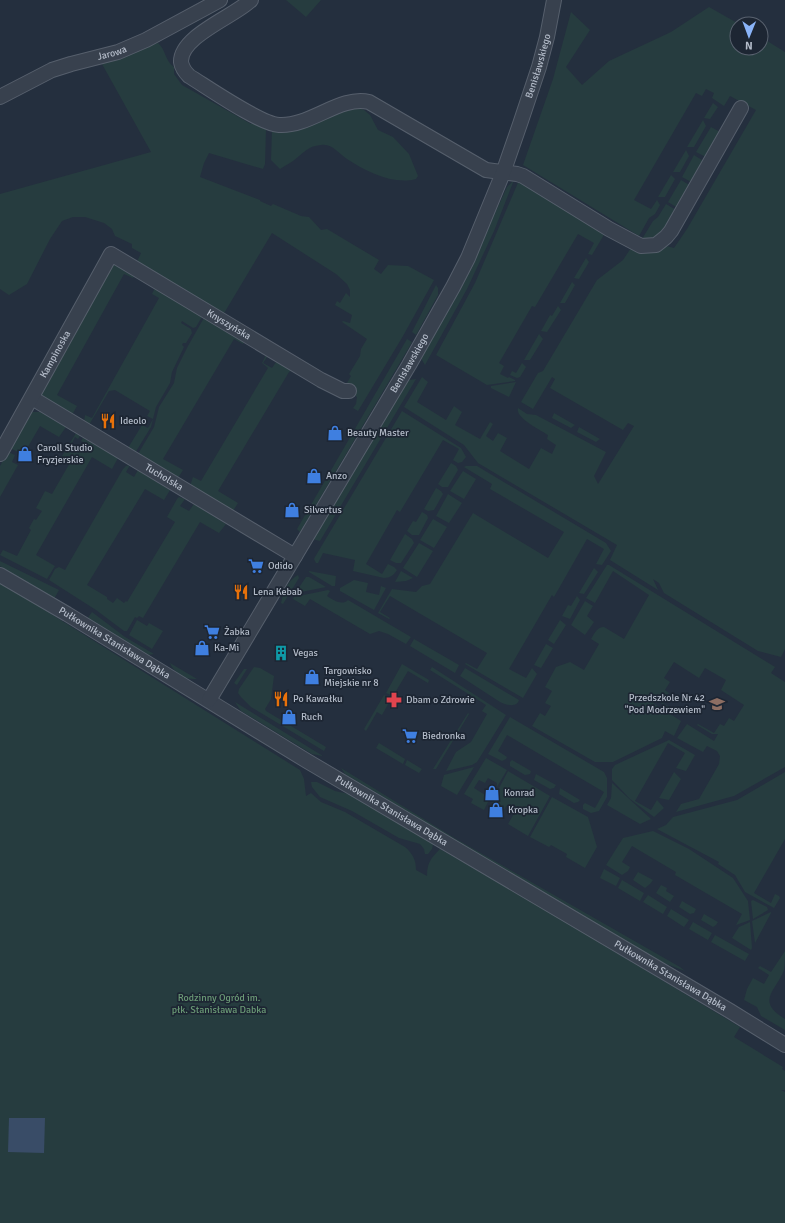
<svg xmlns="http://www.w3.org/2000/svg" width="785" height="1223" viewBox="0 0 785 1223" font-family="Signika,sans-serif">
<rect width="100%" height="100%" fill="#242f3e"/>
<path fill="#263c3f" d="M 286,0 L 321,0 L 306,17 Z
M 709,7 L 739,24 L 737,24 L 737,48 L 761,48 L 761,37 L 785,52 L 785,649 L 781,657 L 758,651 L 664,593 L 659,583 L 653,579 L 658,590 L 610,560 L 617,545 L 478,463 L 464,445 L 404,407 L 422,377 L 428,382 L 417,402 L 446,420 L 454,406 L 462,412 L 455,425 L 480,439 L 490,422 L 493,424 L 486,436 L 493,441 L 498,433 L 507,438 L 500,451 L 529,469 L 541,448 L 552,454 L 556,445 L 547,439 L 548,435 C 541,430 515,418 518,408 L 527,414 L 536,415 L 606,452 L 594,476 L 598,484 L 634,426 L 628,423 L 623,430 L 550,388 L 555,379 L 552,377 L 533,409 L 521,402 L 538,373 L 543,371 L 597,280 L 623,260 L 631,248 L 663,245 L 674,248 L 687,229 L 756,110 L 730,96 L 724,106 L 712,98 L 714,93 L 706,89 L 702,96 L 696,93 L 634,200 L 651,209 L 657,200 L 660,205 L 655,214 L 649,218 L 639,236 L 523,165 L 553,79 L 571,12 L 590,30 L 566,67 L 582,85 L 609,61 L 671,32 Z
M 158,43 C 166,50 165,61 174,67 L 174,74 L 182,85 L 251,124 L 256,120 L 266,129 L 265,164 L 263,169 L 209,153 L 204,163 L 200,177 L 260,200 L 260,201 L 271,206 L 273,204 L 301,216 L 309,217 L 321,230 L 327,229 L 379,260 L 374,269 L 381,274 L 388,265 L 408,266 L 434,280 L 403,336 L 358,411 L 353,408 L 356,404 L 357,397 L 344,388 L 351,376 L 349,374 L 360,356 L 361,349 L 367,339 L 342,322 L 343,321 L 350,323 L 352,315 L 335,305 L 337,301 L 340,303 L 346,293 L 350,297 L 350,290 L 347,284 L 336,274 L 272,233 L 223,315 L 136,264 L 141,253 L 132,248 L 132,244 L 115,236 L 112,229 L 104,223 L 85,217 L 73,217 L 62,221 L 50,239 L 27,284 L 9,295 L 0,289 L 0,194 L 151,152 L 102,64 L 104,64 L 104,62 L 153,44 Z
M 713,103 L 718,107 L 710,119 L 704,118 Z
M 355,106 L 364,110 L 370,115 L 378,130 L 393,137 L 409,154 L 418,176 L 416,179 C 393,185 367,172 347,159 C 339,154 332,143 321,145 C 307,146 304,153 293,161 C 289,164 284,166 280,169 L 271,160 L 272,130 Z
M 703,120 L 706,126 L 694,147 L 687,147 Z
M 711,127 L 722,133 L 708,158 L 696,152 Z
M 686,150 L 689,156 L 680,172 L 673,172 Z
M 694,155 L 705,162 L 693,183 L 682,177 Z
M 671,175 L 675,179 L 665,197 L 658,197 Z
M 520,178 L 605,233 L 592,255 L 588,254 L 594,243 L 578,234 L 535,307 L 532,306 L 499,363 L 504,366 L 500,374 L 508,378 L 509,377 L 515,380 L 515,381 L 487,385 L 436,355 L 475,283 Z
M 514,180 L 494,231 L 467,289 L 425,365 L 422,360 L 422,357 L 463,283 L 507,187 Z
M 681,180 L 691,186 L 678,208 L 668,202 Z
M 666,204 L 676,210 L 659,238 L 642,239 L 653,221 L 658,217 Z
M 586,258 L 589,262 L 579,279 L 574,278 Z
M 115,262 L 134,276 L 133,278 L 124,274 L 57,395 L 77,406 L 72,415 L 42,396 L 41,393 L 113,263 Z
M 572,282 L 575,285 L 565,303 L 560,303 Z
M 436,285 L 438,288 L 438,295 L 416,335 L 412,332 Z
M 156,286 L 203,315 L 196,327 L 193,328 L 182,321 L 181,323 L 191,329 L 192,333 L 186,343 L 183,343 L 182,345 L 184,347 L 172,372 L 170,383 L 156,407 L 151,427 L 135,453 L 128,448 L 142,425 L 148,428 L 153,419 L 147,416 L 150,411 L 115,390 L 109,391 L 89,425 L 84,422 L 85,415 L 92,418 L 159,298 L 152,294 Z
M 558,306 L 561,310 L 547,332 L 541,331 L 550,315 L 552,316 Z
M 205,316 L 246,340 L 243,344 L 234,339 L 163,459 L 183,470 L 178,478 L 138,454 L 154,427 L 159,407 L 174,383 L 177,368 L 188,346 Z
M 539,334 L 543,339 L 530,360 L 524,360 Z
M 407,339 L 412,342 L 411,344 L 300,532 L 297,529 Z
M 267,353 L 269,354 L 263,363 L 272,368 L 278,359 L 292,370 L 289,372 L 218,491 L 238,503 L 233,511 L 190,486 L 193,477 L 201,481 L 268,368 L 262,363 Z
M 522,363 L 526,367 L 520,377 L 517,378 L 510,375 L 512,371 L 516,373 Z
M 416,379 L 320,541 L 312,539 L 407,382 L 409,380 Z
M 516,382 L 509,397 L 491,388 L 491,386 Z
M 402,411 L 461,448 L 466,457 L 462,462 L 458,463 L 453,460 L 459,449 L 443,440 L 400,512 L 397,510 L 366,564 L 382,574 L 388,564 L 394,567 L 397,570 C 394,575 390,578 384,578 L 353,571 L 355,560 L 323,553 L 318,563 L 316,563 L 314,559 L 315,557 Z
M 32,412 L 40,412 L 66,427 L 59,437 L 40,426 L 25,452 L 21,451 L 20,453 L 10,448 Z
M 554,413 L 575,425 L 571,428 L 552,418 Z
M 579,427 L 600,439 L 596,442 L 577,432 Z
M 76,433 L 80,436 L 78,439 L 75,437 L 72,443 L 82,448 L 85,443 L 81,441 L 83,438 L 118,458 L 112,469 L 92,457 L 36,555 L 55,566 L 47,579 L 0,555 L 3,550 L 17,556 L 31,530 L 29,528 L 34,519 L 36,520 L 42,511 L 36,508 L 45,491 L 52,494 L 71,461 L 62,456 Z
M 8,452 L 15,455 L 12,462 L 18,465 L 0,497 L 0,466 Z
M 451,463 L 456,466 L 458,470 L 448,487 L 442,487 L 438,484 Z
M 130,465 L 126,472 L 134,477 L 138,470 L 170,490 L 164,500 L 145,489 L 87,585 L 107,597 L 107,599 L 113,603 L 117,598 L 124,603 L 126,601 L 127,602 L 175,522 L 167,517 L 177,499 L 179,497 L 185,499 L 180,506 L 189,511 L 194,504 L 226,524 L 219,533 L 200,522 L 143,618 L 139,616 L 137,618 L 135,617 L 127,631 L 124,631 L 96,610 L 49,580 L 55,569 L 59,567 L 65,570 L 123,469 L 126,466 Z
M 466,466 L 477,466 L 606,543 L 611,551 L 602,565 L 596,564 L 604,549 L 587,539 L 554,597 L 552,595 L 509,669 L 526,678 L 532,668 L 537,674 L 523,698 L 465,664 L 466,663 L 477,669 L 487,653 L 390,596 L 380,612 L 390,618 L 389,619 L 378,613 L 392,589 L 416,592 L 422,586 L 430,584 L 473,513 L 548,558 L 564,532 L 490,489 L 492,484 L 464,467 Z
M 463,471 L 476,479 L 464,499 L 450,491 Z
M 436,488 L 441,491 L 443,494 L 434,510 L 428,511 L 424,509 Z
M 448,494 L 462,503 L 449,523 L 436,516 Z
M 422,512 L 427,515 L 428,518 L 419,535 L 412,535 L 407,531 L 413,521 L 416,522 Z
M 433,519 L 447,527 L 434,548 L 420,540 Z
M 405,534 L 412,539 L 414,543 L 401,563 L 396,563 L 390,560 Z
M 419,543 L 433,551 L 417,577 L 403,568 Z
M 0,561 L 59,590 L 54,599 L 0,566 Z
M 607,565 L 609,565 L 775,667 L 771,673 L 785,682 L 785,767 L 734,796 L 676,812 L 681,804 L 699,799 L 719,764 L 720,756 L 717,751 L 707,746 L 703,752 L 677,738 L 687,724 L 714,741 L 718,734 L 712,734 L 697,725 L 698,724 L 714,733 L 720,724 L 724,726 L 729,718 L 734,721 L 744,705 L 721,690 L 726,680 L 705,668 L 699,678 L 674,662 L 664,678 L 670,682 L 665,690 L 669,693 L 663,703 L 679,713 L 678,714 L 656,700 L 653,703 L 681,721 L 674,736 L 665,731 L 662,738 L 613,762 L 595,762 L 532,726 L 540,713 L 545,716 L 551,706 L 545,703 L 552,691 L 545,687 L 556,667 L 570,662 L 584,670 L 599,644 L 591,639 C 595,633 597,627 604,627 L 624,639 L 649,595 L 613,571 L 595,603 L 586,598 Z
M 594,568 L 598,572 L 584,594 L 579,593 Z
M 309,571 L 336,576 L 335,586 L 332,586 L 309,572 Z
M 401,571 L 413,578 L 406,581 L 395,582 Z
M 298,575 L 299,578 L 283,604 L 281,603 C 284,591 287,581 298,575 Z
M 306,577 L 309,577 L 326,587 L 301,592 L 298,589 Z
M 354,580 L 368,583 L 366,592 L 379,595 L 381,586 L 386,588 L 374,610 L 340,591 L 340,588 Z
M 0,582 L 300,770 L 304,779 L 306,796 L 311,793 L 321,802 L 345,812 L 405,847 C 413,854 416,860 416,870 L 427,876 C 427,863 431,858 440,849 L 512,890 L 740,1027 L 734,1037 L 783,1067 L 782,1069 L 785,1071 L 785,1090 L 781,1090 L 785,1092 L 785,1223 L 0,1223 Z
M 328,590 L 330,591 L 327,596 C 333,600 342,606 348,600 L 411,637 L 406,644 L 388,634 L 379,631 L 370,634 L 310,599 L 305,606 L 293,599 L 294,597 Z
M 577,596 L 580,600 L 570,619 L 562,616 L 568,605 L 571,606 Z
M 585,601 L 593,606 L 587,616 L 594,622 L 585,635 L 571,625 Z
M 92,612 L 125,637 L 154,654 L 148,655 L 87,619 Z
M 137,620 L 147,626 L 149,623 L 163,631 L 152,649 L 129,635 Z
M 560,620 L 566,625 L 554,644 L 548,640 Z
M 414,639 L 459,665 L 455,673 L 410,646 Z
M 546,644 L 553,648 L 541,668 L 534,665 Z
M 170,663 L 197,679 C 185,680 174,673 170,663 Z
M 402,664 L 429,680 L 428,683 L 408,671 L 393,696 L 386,693 Z
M 254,667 L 260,668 L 274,676 L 271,699 L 265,709 L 266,711 L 326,747 L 324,751 L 251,707 L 241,697 L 238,693 L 239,689 Z
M 432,667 L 506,715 L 477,762 L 472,765 L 446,771 L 456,752 L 471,742 L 487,714 L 482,711 L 486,705 L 430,670 Z
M 465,668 L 519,700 C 517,708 506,705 500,702 L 460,676 Z
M 244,669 L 247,669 L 237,685 L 234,683 Z
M 384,695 L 391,699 L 382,715 L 377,712 L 366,731 L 364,729 Z
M 235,702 L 323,756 L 312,754 L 241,711 Z
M 468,713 L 469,714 L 436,769 L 433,769 Z
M 510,717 L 604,772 L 607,778 L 607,797 L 599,811 L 591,813 L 583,809 L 583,805 L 585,803 L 595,808 L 604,792 L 507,735 L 498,751 L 507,757 L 506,759 L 502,761 L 488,754 Z
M 669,740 L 695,755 L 686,771 L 676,768 L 685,753 L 668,743 L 635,801 L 651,810 L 657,800 L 664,808 L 654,817 L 630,799 L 612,780 L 612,769 L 615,765 Z
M 379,743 L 405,759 L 403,764 L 376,748 Z
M 486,758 L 507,770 L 497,787 L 497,783 L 488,778 L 485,783 L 479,780 L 474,788 L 490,798 L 484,810 L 471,803 L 473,799 L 464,794 Z
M 407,760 L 422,769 L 419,773 L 405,765 Z
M 512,760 L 531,771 L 530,774 L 525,775 L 510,766 L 510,762 Z
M 474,767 L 457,795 L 441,786 L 444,775 Z
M 341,768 L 456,839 L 680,967 L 685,971 L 648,957 L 345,774 Z
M 508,771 L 550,796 L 528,836 L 508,824 L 516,810 L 507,805 L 500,816 L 498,815 L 502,809 L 492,803 L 499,790 L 498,790 Z
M 674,772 L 681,779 L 669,800 L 659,798 Z
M 785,772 L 785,839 L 754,893 L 771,903 L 775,894 L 779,896 L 780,898 L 774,908 L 745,892 L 735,875 L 718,864 L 719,862 L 657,829 L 666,825 L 673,817 L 737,800 Z
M 536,774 L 556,785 L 554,788 L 550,789 L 534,780 Z
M 311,782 L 317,782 L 335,791 L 354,795 L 433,844 L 432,849 L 428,854 L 425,854 L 424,849 L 420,844 L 399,838 L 352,811 L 320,797 L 312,787 Z
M 612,783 L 651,819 L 640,824 L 607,805 L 611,798 Z
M 560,788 L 580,800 L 578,802 L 574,803 L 559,794 Z
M 552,797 L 588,817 L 597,847 L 585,868 L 566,857 L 567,854 L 551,845 L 549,847 L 530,837 Z
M 653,831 L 689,849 L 733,878 L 748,901 L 750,920 L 736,925 L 742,914 L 675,875 L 676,872 L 632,846 L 622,862 L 630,867 L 628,871 L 622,875 L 606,865 L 623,838 Z
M 604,869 L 620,878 L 616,886 L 600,878 Z
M 638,872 L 653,880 L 650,884 L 645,888 L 633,880 Z
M 622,880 L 644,893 L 640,901 L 618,888 Z
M 661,885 L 667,888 L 666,891 L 674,896 L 670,902 L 656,893 Z
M 648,895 L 667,907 L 663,914 L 643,902 Z
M 753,900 L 767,907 L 768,910 L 753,919 L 751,901 Z
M 682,901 L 696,909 L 694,913 L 690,914 L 679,907 Z
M 671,909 L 689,920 L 684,927 L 667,916 Z
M 771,912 L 771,913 L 755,943 L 752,921 Z
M 704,914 L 718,922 L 716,925 L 713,927 L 701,920 Z
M 693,922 L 712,933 L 708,940 L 689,929 Z
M 750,922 L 752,948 L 751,950 L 732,938 L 739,927 Z
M 715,935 L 749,954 L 745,961 L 711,942 Z
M 785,951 C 785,957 785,965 784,970 C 776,991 755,1001 785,1019 L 785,1030 L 761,1016 L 757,1007 L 744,1000 L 747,989 L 753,978 L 764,984 L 769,975 L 758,968 L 760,966 L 771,972 Z"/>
<path fill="#394c67" d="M 9,1118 L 45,1118 L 44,1153 L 8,1152 Z"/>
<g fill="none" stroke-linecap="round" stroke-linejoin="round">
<defs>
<g id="minor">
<path d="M 251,0 C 235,16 180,36 181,62 C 182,68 185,72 189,76 C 207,87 260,124 279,125 C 310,127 340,95 369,102 L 486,170 L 517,174 L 523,176 L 609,229 L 641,246 L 656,245 L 666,237 L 671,231 L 741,108"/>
<path id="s1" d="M 0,97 L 52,70 L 71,64 L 118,52 L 146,40 L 220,0"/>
<path id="s2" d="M 32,398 L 295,556"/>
<path id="s3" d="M 0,454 L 111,254 L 321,380 L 343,391 L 349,391"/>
<path id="s4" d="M 0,575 L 67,614 L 307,761 L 730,1011 L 785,1045"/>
<path id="s5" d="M 209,700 L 409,365 L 453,287 L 468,258 L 503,173 L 520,124 L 539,67 L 547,37 L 554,0"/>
</g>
</defs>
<use href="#minor" stroke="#565f6c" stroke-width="16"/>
<use href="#minor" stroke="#38414e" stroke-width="14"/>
</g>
<defs>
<symbol id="restaurant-bare" viewBox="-9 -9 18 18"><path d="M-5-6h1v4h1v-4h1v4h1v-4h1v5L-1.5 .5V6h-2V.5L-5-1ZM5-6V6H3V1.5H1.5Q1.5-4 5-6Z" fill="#e8710a" stroke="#1d2633" stroke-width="2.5" paint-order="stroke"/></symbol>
<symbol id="shop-bare" viewBox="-9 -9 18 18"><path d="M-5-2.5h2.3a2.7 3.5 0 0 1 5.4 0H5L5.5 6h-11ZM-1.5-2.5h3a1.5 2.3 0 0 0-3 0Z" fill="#3f7fe0" stroke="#1d2633" stroke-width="2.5" paint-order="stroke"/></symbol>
<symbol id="supermarket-bare" viewBox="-9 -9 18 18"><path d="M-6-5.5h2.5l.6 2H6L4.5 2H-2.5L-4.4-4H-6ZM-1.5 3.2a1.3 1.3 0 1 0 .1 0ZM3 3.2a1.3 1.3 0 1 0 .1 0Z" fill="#3f7fe0" stroke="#1d2633" stroke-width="2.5" paint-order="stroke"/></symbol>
<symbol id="building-bare" viewBox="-9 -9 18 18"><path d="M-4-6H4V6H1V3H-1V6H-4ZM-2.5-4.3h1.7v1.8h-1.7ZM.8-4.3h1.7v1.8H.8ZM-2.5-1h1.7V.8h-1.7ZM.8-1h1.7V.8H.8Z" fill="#0f9aa8" stroke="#1d2633" stroke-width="2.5" paint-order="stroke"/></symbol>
<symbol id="pharmacy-bare" viewBox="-9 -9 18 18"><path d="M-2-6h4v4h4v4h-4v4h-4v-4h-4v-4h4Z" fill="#e0444e" stroke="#1d2633" stroke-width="2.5" paint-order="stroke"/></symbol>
<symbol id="school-bare" viewBox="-9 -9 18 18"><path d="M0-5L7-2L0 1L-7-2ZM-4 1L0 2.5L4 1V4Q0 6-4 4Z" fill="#8d6e63" stroke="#1d2633" stroke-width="2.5" paint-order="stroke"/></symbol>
</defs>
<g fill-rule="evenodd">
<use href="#restaurant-bare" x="97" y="410" width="22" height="22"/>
<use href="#shop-bare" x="324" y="422" width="22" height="22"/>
<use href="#shop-bare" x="14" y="443" width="22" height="22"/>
<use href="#shop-bare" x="303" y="465" width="22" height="22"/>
<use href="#shop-bare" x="281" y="499" width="22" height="22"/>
<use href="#supermarket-bare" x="245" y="555" width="22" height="22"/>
<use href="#restaurant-bare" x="230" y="581" width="22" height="22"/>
<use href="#supermarket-bare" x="201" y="621" width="22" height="22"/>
<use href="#shop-bare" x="191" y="637" width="22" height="22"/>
<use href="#building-bare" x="270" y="642" width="22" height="22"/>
<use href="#shop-bare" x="301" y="666" width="22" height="22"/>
<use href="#restaurant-bare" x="270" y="688" width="22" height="22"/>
<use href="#pharmacy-bare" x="383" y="689" width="22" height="22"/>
<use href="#school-bare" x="706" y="693" width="22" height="22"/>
<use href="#shop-bare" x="278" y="706" width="22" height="22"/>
<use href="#supermarket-bare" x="399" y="725" width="22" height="22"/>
<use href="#shop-bare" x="481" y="782" width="22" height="22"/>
<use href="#shop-bare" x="485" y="799" width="22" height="22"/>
</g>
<g text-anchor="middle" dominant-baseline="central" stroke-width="3.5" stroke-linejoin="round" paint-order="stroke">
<g font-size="10" fill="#b4bcc9" stroke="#1d2633">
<text stroke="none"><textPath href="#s1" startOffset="121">Jarowa</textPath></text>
<text stroke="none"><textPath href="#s5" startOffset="717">Benisławskiego</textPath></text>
<text stroke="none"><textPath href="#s3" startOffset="366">Knyszyńska</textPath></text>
<text stroke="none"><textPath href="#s3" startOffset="114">Kampinoska</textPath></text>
<text stroke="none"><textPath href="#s5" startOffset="392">Benisławskiego</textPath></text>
<text stroke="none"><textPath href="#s2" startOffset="154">Tucholska</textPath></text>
<text stroke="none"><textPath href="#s4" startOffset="133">Pułkownika Stanisława Dąbka</textPath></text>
<text stroke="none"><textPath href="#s4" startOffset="457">Pułkownika Stanisława Dąbka</textPath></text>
<text stroke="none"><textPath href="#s4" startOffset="781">Pułkownika Stanisława Dąbka</textPath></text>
</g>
<g font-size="10" fill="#b4bcc9" stroke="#1d2633" text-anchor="start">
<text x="120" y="421">Ideolo</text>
<text x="347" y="433">Beauty Master</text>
<text x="37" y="448">Caroll Studio<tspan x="37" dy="12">Fryzjerskie</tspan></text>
<text x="326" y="476">Anzo</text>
<text x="304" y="510">Silvertus</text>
<text x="268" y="566">Odido</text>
<text x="253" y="592">Lena Kebab</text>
<text x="224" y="632">Żabka</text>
<text x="214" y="648">Ka-Mi</text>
<text x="293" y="653">Vegas</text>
<text x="324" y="671">Targowisko<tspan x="324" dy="12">Miejskie nr 8</tspan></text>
<text x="705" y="698" text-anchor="end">Przedszkole Nr 42<tspan x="705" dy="12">"Pod Modrzewiem"</tspan></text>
<text x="293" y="699">Po Kawałku</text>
<text x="406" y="700">Dbam o Zdrowie</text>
<text x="301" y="717">Ruch</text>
<text x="422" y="736">Biedronka</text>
<text x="504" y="793">Konrad</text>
<text x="508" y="810">Kropka</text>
</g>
<g font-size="10" fill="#6b9a76" stroke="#1d2633">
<text x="219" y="998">Rodzinny Ogród im.<tspan x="219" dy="12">płk. Stanisława Dabka</tspan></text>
</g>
</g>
<g transform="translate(749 36) rotate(181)"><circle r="19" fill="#1d2633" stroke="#59626f"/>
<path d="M0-3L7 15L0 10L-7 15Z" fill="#8ab4f8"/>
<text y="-6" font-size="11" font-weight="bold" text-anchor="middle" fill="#b4bcc9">N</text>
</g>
</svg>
